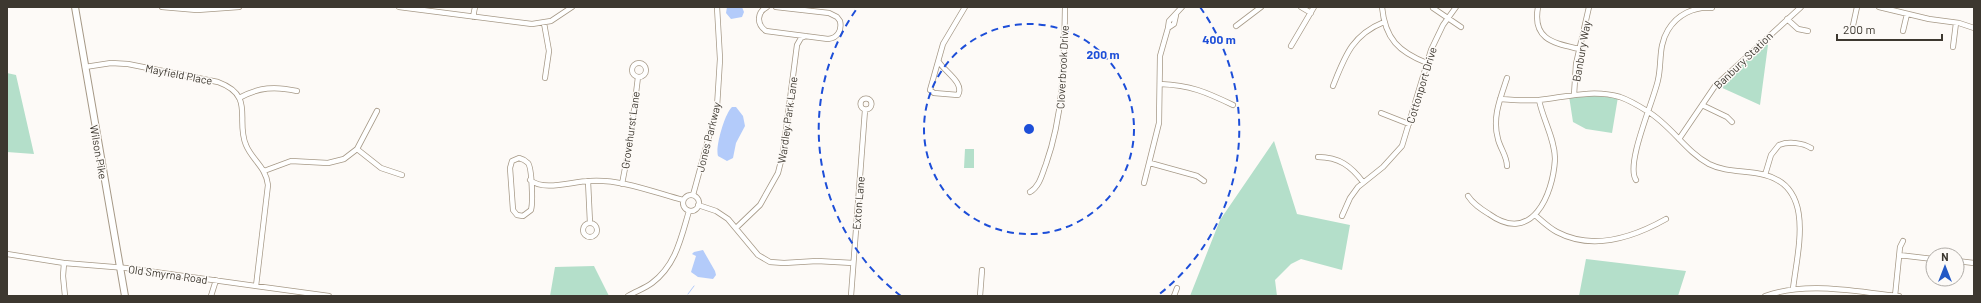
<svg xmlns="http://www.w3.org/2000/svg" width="1981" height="303" viewBox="0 0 1981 303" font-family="Barlow,sans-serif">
<rect width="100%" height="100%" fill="#fdfaf7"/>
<path fill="#b4dfca" d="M 1765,42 L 1768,45 L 1760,105 L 1718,86 Z
M 7,73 L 16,75 L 34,154 L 7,152 Z
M 1574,95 L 1618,97 L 1612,133 L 1586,129 L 1573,122 L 1569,96 Z
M 1274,141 L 1297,214 L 1350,225 L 1342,270 L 1301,259 L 1291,264 L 1275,280 L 1277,296 L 1190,296 L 1220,220 Z
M 965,149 L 974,149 L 974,168 L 964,168 Z
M 1586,259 L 1686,271 L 1678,296 L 1579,296 Z
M 594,266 L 609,296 L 550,296 L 555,267 Z"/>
<path fill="#b3cbfa" d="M 727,7 L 742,7 L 744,12 L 742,17 L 731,19 L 726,13 Z
M 732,107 L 736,107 L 743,116 L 745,126 L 736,143 L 733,158 L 727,161 L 718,156 C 715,147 725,113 732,107 Z
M 703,250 L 715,271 L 716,275 L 713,279 L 698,277 L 691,272 L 696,256 L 692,254 L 694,252 Z"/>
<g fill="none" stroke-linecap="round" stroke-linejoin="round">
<path stroke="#b3cbfa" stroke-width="1" d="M 688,294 L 694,286"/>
<defs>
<path id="minor" d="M 162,7 L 197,10 L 239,7
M 399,7 L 532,24 L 551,21 L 572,7
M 767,7 C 757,12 756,24 766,31 L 828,39 C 838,38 842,30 840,21 L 837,17 L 829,13 L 776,7
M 1301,7 L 1311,13
M 1382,7 C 1385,39 1399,52 1427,63
M 1538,7 C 1532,40 1554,43 1579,49
M 1879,7 L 1929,19 L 1959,23 L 1974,28
M 1433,8 L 1461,27
M 1176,15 L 1174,24 L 1168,28 L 1169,21 L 1182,7
M 473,17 L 475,7
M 1787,19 L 1798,29 L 1808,31
M 544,23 L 549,51 L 545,78
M 1236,26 L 1261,7
M 1852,30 L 1857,7
M 1903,31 L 1907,14
M 1291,46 L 1314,7
M 1953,47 L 1956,23
M 939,62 C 944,71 965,83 958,95 L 934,93 L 930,90 L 943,44 L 965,7
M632 70a7 7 0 1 1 14 0a7 7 0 1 1-14 0Z
M 85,67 L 111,63 L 128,64 L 218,82 C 256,96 235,120 246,145 C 252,160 266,167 268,185 L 256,286
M 1160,84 C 1190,85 1206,92 1233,105
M 1333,86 C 1345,56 1352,35 1384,22
M 1574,95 L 1576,64 L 1589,7
M 239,98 C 259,87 275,86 297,91
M860.5 104a5.5 5.5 0 1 1 11 0a5.5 5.5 0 1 1-11 0Z
M 1500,99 C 1513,100 1526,101 1539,100 C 1566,97 1593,89 1620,97 C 1629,100 1639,106 1647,111 C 1671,125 1685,151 1709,164 C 1727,173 1746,170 1765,175 C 1816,188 1797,252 1793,289
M 1702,105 L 1727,117 L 1732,122
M 1381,113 L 1409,124
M 1679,139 L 1715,86 L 1801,7
M 357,149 L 381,168 L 402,175
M 1318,157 C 1339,157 1351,166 1363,182
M 519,158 C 523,159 525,160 528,163 C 532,168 533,203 531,210 L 523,216 L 517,215 L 513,210 L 510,168 L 512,161 Z
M 1150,163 L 1197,176 L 1204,181
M 1507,166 C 1507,156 1500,148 1498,139 C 1492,118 1500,99 1507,78
M 264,171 L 291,161 L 328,163 L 344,159 L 357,149 L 377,111
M 1765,175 L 1771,155 L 1779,145 C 1789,141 1803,143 1811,148
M 530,180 C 545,192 572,181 590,181 C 621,179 653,192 683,200
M 1636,180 C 1625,164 1654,100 1658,80 C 1662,63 1658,46 1668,30 C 1677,15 1694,6 1712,8
M 588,181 L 590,223
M 1144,183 L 1159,123 L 1160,56 L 1168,28
M 622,184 L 630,142 L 638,77
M 1030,192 C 1040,186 1042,174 1046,164 C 1064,113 1064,61 1065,7
M683 203a8 8 0 1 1 16 0a8 8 0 1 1-16 0Z
M 693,195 L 717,107 L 720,59 L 717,7
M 1468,196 C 1473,204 1481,209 1489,214 C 1532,245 1553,195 1555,159 C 1555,139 1543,120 1539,100
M 698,205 L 716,211 L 728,219 L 758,255 L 770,262 L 784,263 L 817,261 L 853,263
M 1535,215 C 1542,221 1549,228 1557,232 C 1593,251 1634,237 1666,219
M 1342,216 L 1350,198 L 1358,187 L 1383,167 L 1402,146 L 1431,50 L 1443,25 L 1456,7
M583 230a7 7 0 1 1 14 0a7 7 0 1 1-14 0Z
M 736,228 L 760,205 L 778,173 L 783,153 L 797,45 L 801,38 L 806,36
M 7,254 L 64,263 L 126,268 L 329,296
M 1899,255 L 1933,259
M 1957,261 L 1974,263
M 64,263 L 63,276 L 65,296
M 211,296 L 216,280
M 628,296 C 636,291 644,289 652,283 C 676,265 681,238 689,211
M 851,296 L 865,110
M 980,296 L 982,270
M 1174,296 L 1177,288
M 1765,296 C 1808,281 1855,292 1899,296
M 1895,296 L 1900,247 L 1903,241"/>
<path id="major" d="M 75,7 L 125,296"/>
</defs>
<use href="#minor" stroke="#a69987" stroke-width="6"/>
<use href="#major" stroke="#a69987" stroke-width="8"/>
<use href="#minor" stroke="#fff" stroke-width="4.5"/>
<use href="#major" stroke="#fff" stroke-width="6"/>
</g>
<g fill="none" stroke="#1d4ed8" stroke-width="2" stroke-dasharray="7 5">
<circle cx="1029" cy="129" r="105"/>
<path d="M901 296A210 210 0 0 1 858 7M1200 7A210 210 0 0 1 1157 296"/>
</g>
<g text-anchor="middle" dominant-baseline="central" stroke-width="3" stroke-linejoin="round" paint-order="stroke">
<g font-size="11" fill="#3d3830" stroke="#fdfaf7">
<text transform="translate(1581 51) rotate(-80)">Banbury Way</text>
<text transform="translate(1743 60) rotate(-44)">Banbury Station</text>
<text transform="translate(1062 67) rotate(-87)">Cloverbrook Drive</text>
<text transform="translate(179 74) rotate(11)">Mayfield Place</text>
<text transform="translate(1421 85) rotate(-73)">Cottonport Drive</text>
<text transform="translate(787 120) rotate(-82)">Wardley Park Lane</text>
<text transform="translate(630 130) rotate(-82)">Grovehurst Lane</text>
<text transform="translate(708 137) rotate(-76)">Jones Parkway</text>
<text transform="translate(99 152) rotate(80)">Wilson Pike</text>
<text transform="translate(858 203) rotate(-85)">Exton Lane</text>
<text transform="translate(168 274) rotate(8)">Old Smyrna Road</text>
</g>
</g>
<circle cx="1029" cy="129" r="6" fill="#1d4ed8" stroke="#fdfaf7" stroke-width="2"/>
<g font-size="12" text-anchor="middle" font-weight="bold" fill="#1d4ed8" stroke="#fdfaf7" stroke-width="3" stroke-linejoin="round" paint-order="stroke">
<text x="1219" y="44">400 m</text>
<text x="1103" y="59">200 m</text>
</g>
<rect width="1981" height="303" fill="none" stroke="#3d3830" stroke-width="16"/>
<g transform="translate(1945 267)"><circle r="19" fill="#fdfaf7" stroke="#b0aca7"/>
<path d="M0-3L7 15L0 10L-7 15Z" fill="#2258c5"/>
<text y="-6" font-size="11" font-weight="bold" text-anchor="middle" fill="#3d3830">N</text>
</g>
<path d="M1837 34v6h105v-6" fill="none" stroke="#3d3830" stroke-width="2"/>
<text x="1843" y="34" font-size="12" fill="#3d3830" stroke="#fdfaf7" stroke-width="3" paint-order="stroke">200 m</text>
</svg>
